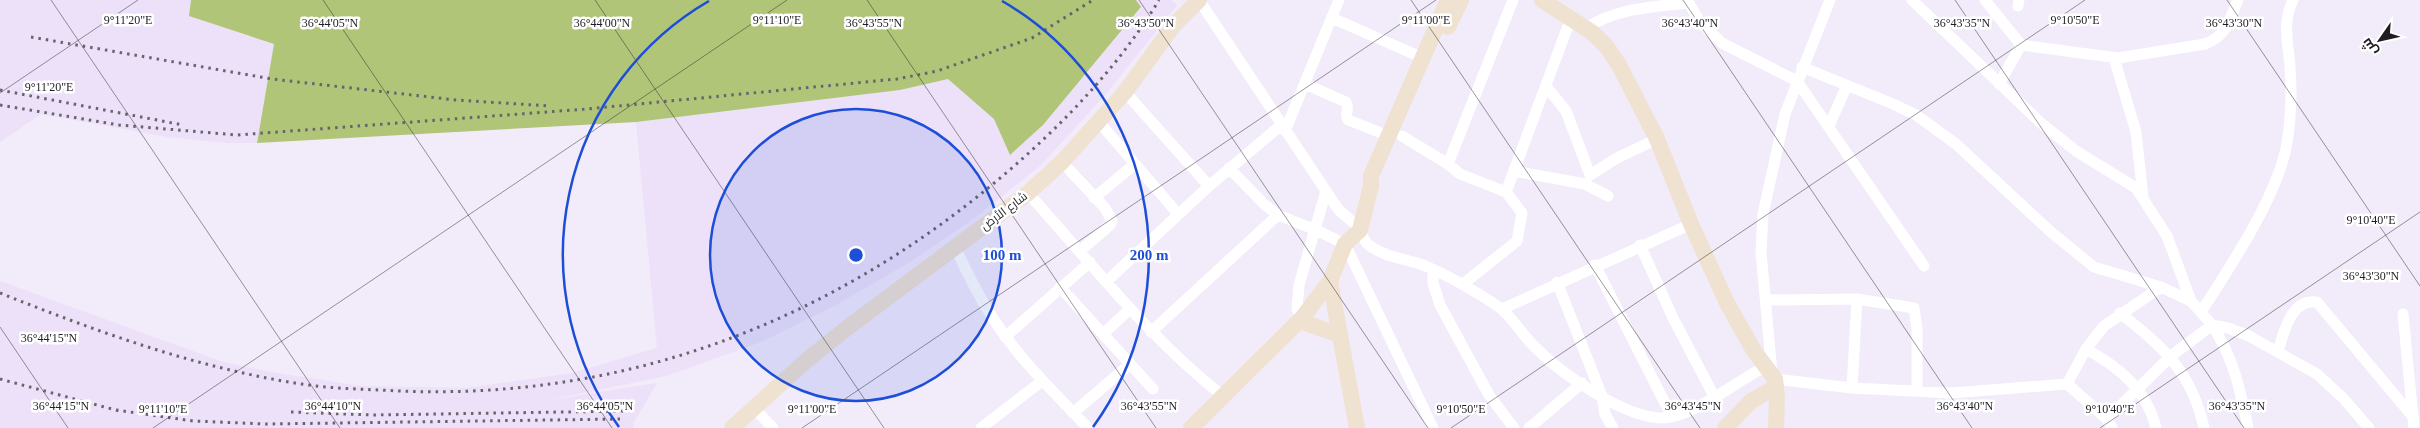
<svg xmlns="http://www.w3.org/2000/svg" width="2420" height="428" viewBox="0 0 2420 428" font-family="'Times New Roman',Cairo,serif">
<rect width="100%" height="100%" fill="#f2ebfa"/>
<path fill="#ece1f8" d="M 0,0 L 191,0 L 189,16 L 274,44 L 257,143 L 227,143 L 168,137 L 41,114 L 0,142 Z
M 1136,0 L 1171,0 L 1177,5 L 1106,94 L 1040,166 L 972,220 L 910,262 L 836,305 L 761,342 L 666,376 L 549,400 L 657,383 L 633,424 L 634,428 L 0,428 L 0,281 L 223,362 L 271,372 L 361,386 L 466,388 L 572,373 L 657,348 L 636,122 L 900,90 L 948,79 L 994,118 L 1010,155 L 1043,125 L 1141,8 Z"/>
<path fill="#b1c579" d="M 191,0 L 1136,0 L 1141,7 L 1043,125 L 1010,155 L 994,119 L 948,79 L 900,90 L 636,122 L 257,143 L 274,44 L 189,16 Z"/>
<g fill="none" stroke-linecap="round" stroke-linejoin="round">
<path stroke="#fff" stroke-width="11" d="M 1199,0 L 1338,209 C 1345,216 1355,223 1360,230 C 1363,236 1364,242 1370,246 C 1385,257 1406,259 1423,265 C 1450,276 1475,291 1499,307 C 1512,316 1524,338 1537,349 C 1563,375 1624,417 1661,418 C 1693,418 1736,381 1765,367
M 1687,0 L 1700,22 L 1722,43 L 1797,81 L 1924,266
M 1912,0 L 2041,123 L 2076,151 L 2136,188 L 2167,236 L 2191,301
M 1985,0 L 2021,45 L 2118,58 L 2205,44 C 2227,36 2229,20 2238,0
M 2018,6 L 2019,0
M 1332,18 L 1423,58
M 1586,28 C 1617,8 1652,7 1688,3
M 2114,58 L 2136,132 L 2143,197
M 1802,67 L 1893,104 L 1916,115 L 1956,144 L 2051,232 L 2094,267 L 2161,287 L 2191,301 L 2212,325 L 2228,328 L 2249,336 L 2317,374 L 2343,398 L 2369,428
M 1305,84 L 1346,102 C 1350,108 1344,114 1348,120 L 1389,136
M 1999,84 L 2021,45
M 1546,86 L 1566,111 L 1590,175 L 1617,158 L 1657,139
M 1125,92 L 1209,186
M 1099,122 L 1178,214
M 1829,126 L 1847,85
M 1285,131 L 1339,0
M 1402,136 L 1448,164 L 1460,174 L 1506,192 L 1522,213 L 1517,241 L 1463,284
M 1062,162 L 1105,208 L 1112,221 L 1110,225 L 1080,251
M 1448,164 L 1513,0
M 1229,168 L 1265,205 L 1278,215 L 1316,230 L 1345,244 L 1433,428
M 1514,171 L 1585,184 L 1608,196
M 1506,192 L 1571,18
M 1028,193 C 1091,263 1149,338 1223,396
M 1094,198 L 1135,164
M 1640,245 L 1673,318 L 1715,398
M 955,247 C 970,279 985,309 1006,337 C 1030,370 1060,398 1088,428
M 1595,265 L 1672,417
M 1433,270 L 1433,283 L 1440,305 L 1489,395 L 1514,428
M 1107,281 L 1209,186 L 1280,126
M 1557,282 L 1602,396 L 1605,414 L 1613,428
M 1060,287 L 1153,389
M 1767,300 L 1857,299 L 1914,308 L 1917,329 L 1917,390
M 1502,309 L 1691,224
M 2201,312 C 2230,267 2278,196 2287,143 C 2291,118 2292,92 2290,67 C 2288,42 2282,23 2293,0
M 2120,313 C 2163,347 2192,372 2204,428
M 2403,314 L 2414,428
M 1302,318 L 1297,309 L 1299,285 L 1326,191
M 1151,332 L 1278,215
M 1103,334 L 1130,309
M 1005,337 L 1090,262
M 2086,349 C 2119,367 2147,390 2156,428
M 2278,351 C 2284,332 2291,298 2317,302 L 2414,418
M 1772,373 L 1761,252 L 1763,214 L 1785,114 L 1830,0
M 1775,379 L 1852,388 L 1952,393 L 2067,384 L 2107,419 L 2112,428
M 2067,384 L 2086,349 L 2104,326 L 2161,287
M 1852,388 L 1857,299
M 753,407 L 773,428
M 1073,413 L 1130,364
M 2107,419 L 2171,356 L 2212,325 C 2234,359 2240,389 2248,428
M 981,428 L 1042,381
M 1529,428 L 1582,383"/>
<path stroke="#efe2d1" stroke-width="16" d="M 1542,0 L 1593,33 L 1607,47 L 1619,65 L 1657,139 L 1691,224 L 1727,303 L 1754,351 L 1775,379 L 1777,397 L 1776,428
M 1448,27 L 1461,0
M 1330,281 L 1357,428
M 1302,318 L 1308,324 L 1340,335
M 732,428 L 807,360 L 851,325 L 1028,193 L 1062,162 L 1125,92 L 1174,25 L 1199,0
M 1191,428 L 1302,318 L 1330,281 L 1345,244 L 1360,230 L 1371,186 L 1371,176 L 1448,0
M 1725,428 L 1751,401 L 1776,387"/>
<path stroke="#67646c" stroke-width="3" stroke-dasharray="2.5 5" stroke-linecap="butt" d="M 31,37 L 272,79 L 456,100 L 550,106
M 0,90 L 183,125
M 0,105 L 119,125 L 237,135 L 587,109 L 897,79 L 937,71 L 1032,38 L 1093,0
M 0,293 C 98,332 197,368 301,384 C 327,388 354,389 380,390 C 618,405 834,323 1013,167 C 1068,119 1121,63 1159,0
M 0,379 L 123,412
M 116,410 L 193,421 L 266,424 L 620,419
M 291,412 L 373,415 L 627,411"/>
</g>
<path fill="none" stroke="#1f1d22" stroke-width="1" stroke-opacity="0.45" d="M 51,0 L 340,428M 323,0 L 612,428M 595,0 L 884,428M 867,0 L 1156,428M 1139,0 L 1428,428M 1411,0 L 1700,428M 1683,0 L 1972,428M 1955,0 L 2244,428M 2227,0 L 2420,286M 0,93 L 138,0M 0,327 L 68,428M 153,428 L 787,0M 802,428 L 1436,0M 1451,428 L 2085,0M 2100,428 L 2420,212"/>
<circle cx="856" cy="255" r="146" fill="#1d4ed8" fill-opacity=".12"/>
<g fill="none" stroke="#1d4ed8" stroke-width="2.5">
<circle cx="856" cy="255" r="146"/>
<path d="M619 427A293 293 0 0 1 709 1M1002 1A293 293 0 0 1 1093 427"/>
</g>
<g text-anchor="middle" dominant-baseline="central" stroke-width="5" stroke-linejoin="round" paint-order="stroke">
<g font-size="12" fill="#1f1d22" stroke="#fff">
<text transform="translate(1004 211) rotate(-37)">شارع الأرض</text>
</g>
</g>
<g font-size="12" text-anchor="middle" fill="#1f1d22" stroke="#fff" stroke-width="5" stroke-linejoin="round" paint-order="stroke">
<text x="128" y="24">9°11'20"E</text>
<text x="777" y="24">9°11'10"E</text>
<text x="1426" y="24">9°11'00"E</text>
<text x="2075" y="24">9°10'50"E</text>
<text x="330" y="27">36°44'05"N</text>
<text x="602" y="27">36°44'00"N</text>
<text x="874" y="27">36°43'55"N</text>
<text x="1146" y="27">36°43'50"N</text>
<text x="1690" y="27">36°43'40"N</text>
<text x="1962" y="27">36°43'35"N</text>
<text x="2234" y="27">36°43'30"N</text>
<text x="49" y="91">9°11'20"E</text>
<text x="2371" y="224">9°10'40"E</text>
<text x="2371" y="280">36°43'30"N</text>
<text x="49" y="342">36°44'15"N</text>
<text x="61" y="410">36°44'15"N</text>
<text x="333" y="410">36°44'10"N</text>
<text x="605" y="410">36°44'05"N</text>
<text x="1149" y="410">36°43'55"N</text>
<text x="1693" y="410">36°43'45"N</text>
<text x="1965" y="410">36°43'40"N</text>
<text x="2237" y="410">36°43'35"N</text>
<text x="163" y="413">9°11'10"E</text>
<text x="812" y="413">9°11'00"E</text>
<text x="1461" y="413">9°10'50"E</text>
<text x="2110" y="413">9°10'40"E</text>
</g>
<circle cx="856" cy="255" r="8" fill="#1d4ed8" stroke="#fff" stroke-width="2.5"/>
<g font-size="15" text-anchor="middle" font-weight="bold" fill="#1d4ed8" stroke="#fff" stroke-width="5" stroke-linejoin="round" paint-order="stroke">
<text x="1002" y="260">100 m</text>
<text x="1149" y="260">200 m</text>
</g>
<g transform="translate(2380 40) rotate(236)" stroke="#ffffff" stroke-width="4" paint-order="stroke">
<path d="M0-4L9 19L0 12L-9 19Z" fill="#1f1d22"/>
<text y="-8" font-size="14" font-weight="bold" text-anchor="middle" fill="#1f1d22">ش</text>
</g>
</svg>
